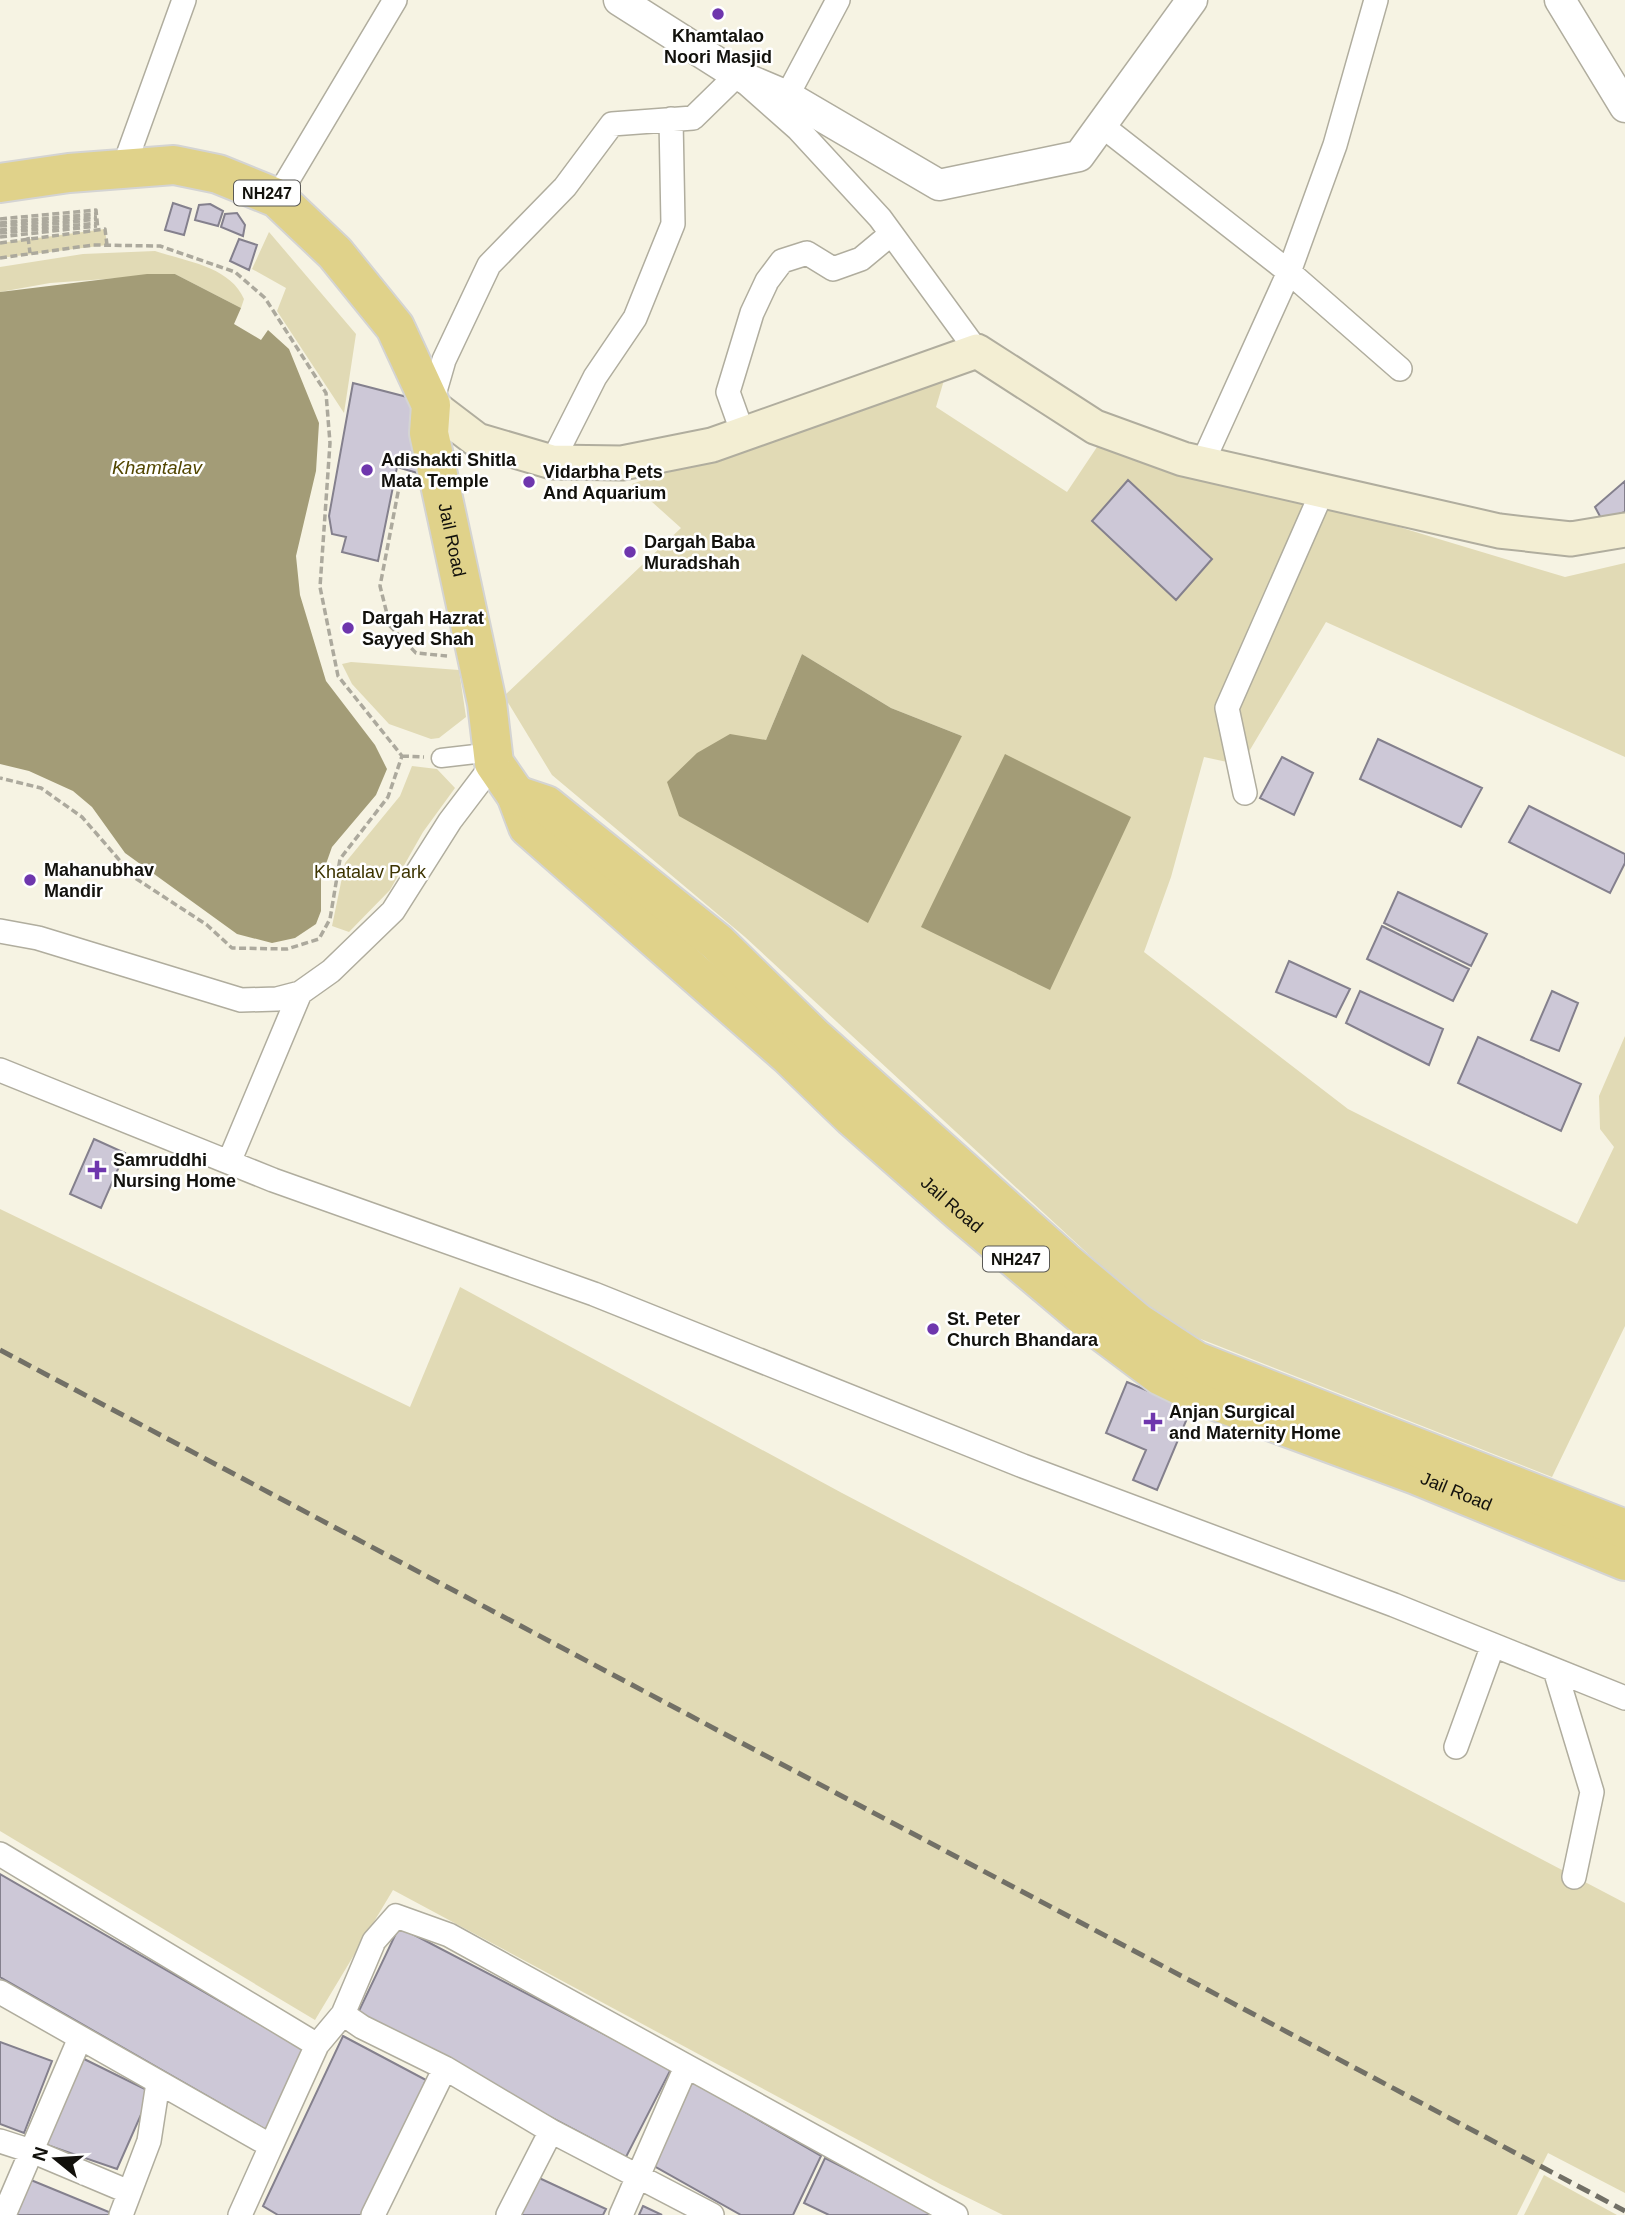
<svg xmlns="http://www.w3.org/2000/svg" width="1625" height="2215" viewBox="0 0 1625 2215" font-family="Arial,sans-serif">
<rect width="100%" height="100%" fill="#f6f3e3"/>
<path fill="#e1dab5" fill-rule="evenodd" d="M 105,229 L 107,245 L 0,258 L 0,243 Z
M 269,232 L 356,334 L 344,413 L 277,311 L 286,288 L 252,269 Z
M 155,251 C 184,261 230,266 244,299 L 241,308 L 175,274 L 50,283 L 0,292 L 0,267 L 83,254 Z
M 947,370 L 936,407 L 1067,492 L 1103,438 L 1565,577 L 1625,563 L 1625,757 L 1326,622 L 1241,765 L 1204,757 L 1171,877 L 1144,952 L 1348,1109 L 1577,1224 L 1614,1147 L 1600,1129 L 1599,1096 L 1625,1036 L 1625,1326 L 1552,1477 L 1165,1325 L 745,937 L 552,775 L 504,696 L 681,528 L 632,484 ZM 802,654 L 891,708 L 962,736 L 766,740 Z
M 351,662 L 459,670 L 466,717 L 439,738 L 431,739 L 389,724 L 352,684 L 342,664 Z
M 412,766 L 437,769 L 455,788 L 423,832 L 390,890 L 349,932 L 332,926 L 345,863 L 400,796 Z
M 0,1209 L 410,1407 L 460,1287 L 842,1493 L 1625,1903 L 1625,2193 L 1548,2153 L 1517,2215 L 1003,2215 L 942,2185 L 393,1890 L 315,2020 L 0,1831 Z
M 1544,2175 L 1617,2215 L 1524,2215 Z"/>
<path fill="#a39c77" d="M 147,274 L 175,274 L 241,308 L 234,324 L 261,340 L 268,330 L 289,349 L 319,423 L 316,471 L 296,556 L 300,595 L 326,681 L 375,745 L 387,769 L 376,795 L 332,847 L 321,878 L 321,911 L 316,924 L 295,938 L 272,943 L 237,934 L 125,853 L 92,807 L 73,791 L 29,771 L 0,764 L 0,292 Z
M 802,654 L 891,708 L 962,736 L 868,923 L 679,816 L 667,782 L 697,753 L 730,734 L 766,740 Z
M 1005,754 L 1131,817 L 1050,990 L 921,927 Z"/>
<path fill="#cdc8d7" stroke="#84808d" stroke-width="2" d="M 173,203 L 191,209 L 184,235 L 165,230 Z
M 210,204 L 223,211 L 218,226 L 195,220 L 199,205 Z
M 237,213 L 245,225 L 243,236 L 221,227 L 225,214 Z
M 239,239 L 257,245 L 249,270 L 230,261 Z
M 353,383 L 407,397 L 412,402 L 421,474 L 397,467 L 378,561 L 342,552 L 346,537 L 332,534 L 329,516 Z
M 1128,480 L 1212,559 L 1176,600 L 1092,521 Z
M 1625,481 L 1625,512 L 1602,520 L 1595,507 Z
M 1378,739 L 1482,788 L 1461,827 L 1360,779 Z
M 1282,757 L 1313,773 L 1294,815 L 1260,798 Z
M 1529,806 L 1625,854 L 1625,863 L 1610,893 L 1509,842 Z
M 1398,892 L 1487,934 L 1471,966 L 1384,923 Z
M 1382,926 L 1469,969 L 1453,1001 L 1367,959 Z
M 1289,961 L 1350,989 L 1336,1017 L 1276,992 Z
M 1360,991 L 1443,1029 L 1429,1065 L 1346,1023 Z
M 1552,991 L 1578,1003 L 1559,1051 L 1531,1040 Z
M 1478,1037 L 1581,1084 L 1561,1131 L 1458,1083 Z
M 94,1139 L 125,1153 L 101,1208 L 70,1194 Z
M 1127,1382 L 1191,1409 L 1157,1490 L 1133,1480 L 1146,1450 L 1106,1433 Z
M 0,1874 L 303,2049 L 268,2131 L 0,1977 Z
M 399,1927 L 671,2069 L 626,2157 L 357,2015 Z
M 343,2036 L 426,2080 L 367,2215 L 278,2215 L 263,2206 Z
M 0,2042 L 52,2061 L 24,2133 L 0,2124 Z
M 78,2056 L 151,2092 L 117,2169 L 41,2143 Z
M 688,2079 L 821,2156 L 793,2215 L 741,2215 L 647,2162 Z
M 825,2158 L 937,2215 L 829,2215 L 804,2203 Z
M 537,2177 L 606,2209 L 603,2215 L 518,2215 Z
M 26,2178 L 116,2215 L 11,2215 Z
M 643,2206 L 662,2215 L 639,2215 Z"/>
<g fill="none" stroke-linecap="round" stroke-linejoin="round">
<defs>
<path id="pedestrian" d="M 441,758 L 493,752"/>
<path id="minor" d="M 787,96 L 838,0
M 1101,125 L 1289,272 L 1400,369
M 123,169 L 184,0
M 277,198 L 395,0
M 431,405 L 444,360 L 489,265 L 565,187 L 612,124 L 693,118 L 737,75 L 798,129 L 880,218 L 977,351
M 743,434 L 728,392 L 752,313 L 767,281 L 782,261 L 807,253 L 833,269 L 861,259 L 891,234
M 552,462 L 595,377 L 635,318 L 673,224 L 671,119
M 1202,464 L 1289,272 L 1335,145 L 1376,0
M 1245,793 L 1227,708 L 1322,492
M 0,931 L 38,938 L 241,1000 L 277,999 L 300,993 L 331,971 L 393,911 L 450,821 L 494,763
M 0,1070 L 273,1180 L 594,1294 L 1023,1466 L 1394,1605 L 1625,1698
M 229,1162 L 300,993
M 1555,1670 L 1592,1792 L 1574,1877
M 1456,1747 L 1493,1645
M 0,1854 L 317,2045 L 343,2014 L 374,1941 L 396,1916 L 449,1935 L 956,2215
M 0,1992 L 271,2146 L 317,2045
M 343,2014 L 362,2027 L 445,2068 L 551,2131
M 0,2141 L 34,2152 L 129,2192
M 4,2215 L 80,2038
M 121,2215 L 149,2141 L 158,2083
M 240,2215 L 271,2146
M 373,2215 L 445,2068
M 508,2215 L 551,2131 L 712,2215
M 621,2215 L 686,2067"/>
<path id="tertiary" d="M 619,0 L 737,75 L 787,96 L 939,185 L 1079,156 L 1192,0
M 1560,0 L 1625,107"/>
<path id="secondary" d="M 431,405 L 477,440 L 552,462 L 622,463 L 712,445 L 977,351 L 1095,427 L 1183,459 L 1499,531 L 1571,539 L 1625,530"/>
<g id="trunk">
<path id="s1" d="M 0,183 L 69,173 L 174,165 L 218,174 L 277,198 L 335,253 L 395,327 L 431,405 L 429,433 L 487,703 L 494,763 L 516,795 L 528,827 L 789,1056 L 852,1117 L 960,1212 L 1101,1331 L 1161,1376 L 1202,1396 L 1416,1475 L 1625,1561"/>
<path d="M 516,795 L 546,805 L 718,943 L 815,1038 L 1064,1261 L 1138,1323 L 1196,1361 L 1625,1529"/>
</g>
</defs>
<use href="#pedestrian" stroke="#b0ad9e" stroke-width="21"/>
<use href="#minor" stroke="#b0ad9e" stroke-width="26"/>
<use href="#tertiary" stroke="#b0ad9e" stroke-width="33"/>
<use href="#secondary" stroke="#b0ad9e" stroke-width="37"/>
<use href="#trunk" stroke="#d4d4d3" stroke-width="42"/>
<path stroke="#aca99d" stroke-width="3.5" stroke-dasharray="7 3.5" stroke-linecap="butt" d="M 0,219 L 96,210 L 98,230
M 0,223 L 95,214
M 0,226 L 97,217
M 0,230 L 97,219
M 0,233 L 97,223
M 0,237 L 97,226
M 28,237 L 30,253
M 0,243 L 105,229 L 107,245
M 0,258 L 93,245 L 160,246 L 235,272 L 265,298 L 326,393 L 330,443 L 320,587 L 338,676 L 402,756 L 388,797 L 340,859 L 330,919 L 319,939 L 287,949 L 232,948 L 207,925 L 135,878 L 82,817 L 41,788 L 0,778
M 411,484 L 400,482 L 380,586 L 390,626 L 416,653 L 447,656
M 402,756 L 424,757"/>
<use href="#pedestrian" stroke="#fff" stroke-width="18"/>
<use href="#minor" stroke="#fff" stroke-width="23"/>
<use href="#tertiary" stroke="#fff" stroke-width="30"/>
<use href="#secondary" stroke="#f3eed3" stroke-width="33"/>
<use href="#trunk" stroke="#e0d28a" stroke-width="38"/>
<path stroke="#727066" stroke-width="5" stroke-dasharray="14 7" stroke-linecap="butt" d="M 0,1350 L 1625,2211"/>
</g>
<g fill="#6e36ad" stroke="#fff" stroke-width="2.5">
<circle cx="718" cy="14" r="7"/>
<circle cx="367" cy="470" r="7"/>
<circle cx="529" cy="482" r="7"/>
<circle cx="630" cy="552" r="7"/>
<circle cx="348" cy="628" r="7"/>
<circle cx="30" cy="880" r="7"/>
<path d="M93.5 1159.5h7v7h7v7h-7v7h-7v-7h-7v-7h7z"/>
<circle cx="933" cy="1329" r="7"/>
<path d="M1149.5 1411.5h7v7h7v7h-7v7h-7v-7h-7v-7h7z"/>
</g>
<g text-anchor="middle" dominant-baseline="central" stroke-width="5" stroke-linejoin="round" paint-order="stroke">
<g fill="#fff" stroke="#595855" stroke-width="2">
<rect x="234" y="180.5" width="66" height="25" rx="5"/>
<rect x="983" y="1246.5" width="66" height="25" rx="5"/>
</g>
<g font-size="16" font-weight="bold" fill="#12110c">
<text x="267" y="193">NH247</text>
<text x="1016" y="1259">NH247</text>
</g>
<g font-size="18" font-weight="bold" fill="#12110c" stroke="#fff" text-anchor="start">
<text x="718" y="36" text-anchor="middle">Khamtalao<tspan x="718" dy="21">Noori Masjid</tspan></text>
<text x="381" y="460">Adishakti Shitla<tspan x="381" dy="21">Mata Temple</tspan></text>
<text x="543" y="472">Vidarbha Pets<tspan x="543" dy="21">And Aquarium</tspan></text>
<text x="644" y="542">Dargah Baba<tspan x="644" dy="21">Muradshah</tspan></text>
<text x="362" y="618">Dargah Hazrat<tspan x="362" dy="21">Sayyed Shah</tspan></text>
<text x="44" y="870">Mahanubhav<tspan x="44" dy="21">Mandir</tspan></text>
<text x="113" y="1160">Samruddhi<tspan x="113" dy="21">Nursing Home</tspan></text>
<text x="947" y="1319">St. Peter<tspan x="947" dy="21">Church Bhandara</tspan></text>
<text x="1169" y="1412">Anjan Surgical<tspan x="1169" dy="21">and Maternity Home</tspan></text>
</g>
<g font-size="18" fill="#12110c" stroke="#fff">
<text stroke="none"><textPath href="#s1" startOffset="682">Jail Road</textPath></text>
<text stroke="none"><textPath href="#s1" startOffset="1550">Jail Road</textPath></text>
<text stroke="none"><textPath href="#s1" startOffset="2138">Jail Road</textPath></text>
</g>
<g font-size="18" fill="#3d3401" stroke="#fff">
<text x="370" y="872">Khatalav Park</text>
</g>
<g font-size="19" font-style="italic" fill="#524600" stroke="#fff">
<text x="157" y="467">Khamtalav</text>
</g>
</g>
<g transform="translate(56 2159) rotate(288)" stroke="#ffffff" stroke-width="5" paint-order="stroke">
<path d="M0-5L12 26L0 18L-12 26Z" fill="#12110c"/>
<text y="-10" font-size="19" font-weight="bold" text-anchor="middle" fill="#12110c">N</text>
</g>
</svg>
